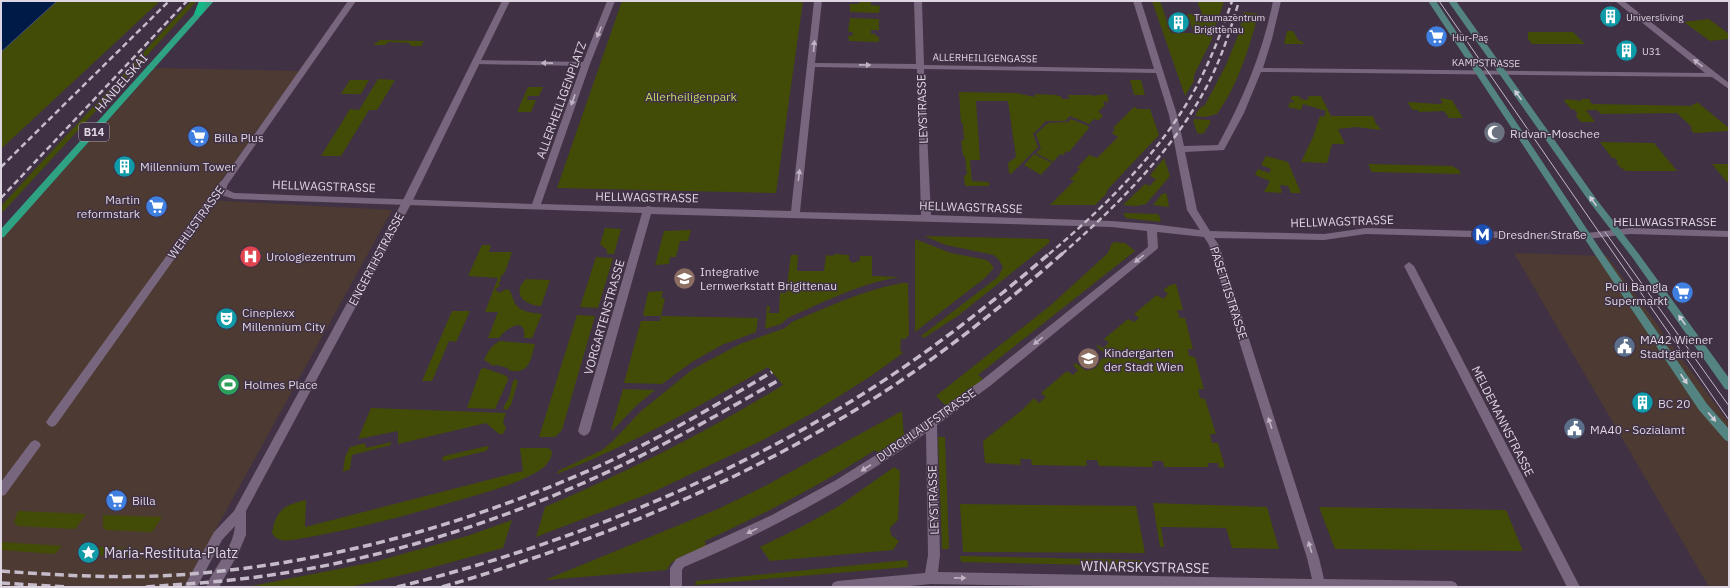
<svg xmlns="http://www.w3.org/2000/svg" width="1730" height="588" viewBox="0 0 1730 588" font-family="'IBM Plex Sans',sans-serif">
<rect width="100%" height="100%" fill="#403145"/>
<path fill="#4d3a32" d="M 155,68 L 300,71 L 207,200 L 392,210 L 184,587 L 1,587 L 1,240 Z
M 1514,253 L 1607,256 L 1729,423 L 1729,587 L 1709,587 Z"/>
<path fill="#424c06" d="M 57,1 L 160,1 L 1,149 L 1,52 Z
M 191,1 L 197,1 L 1,214 L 1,206 Z
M 622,1 L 803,1 L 776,193 L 557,188 Z
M 859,1 L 876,1 L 871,2 L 871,5 L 880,6 L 879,13 L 850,12 L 850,4 L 859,4 Z
M 1152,1 L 1160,1 L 1171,33 L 1194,33 L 1187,14 L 1202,14 L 1197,1 L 1224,1 L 1211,41 L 1194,75 L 1194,81 L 1185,96 Z
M 1244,12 L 1258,14 C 1249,50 1238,84 1217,114 L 1205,117 L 1195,116 L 1199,109 L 1205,105 L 1226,65 L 1239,33 Z
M 850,18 L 879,19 L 879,30 L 871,30 L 871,34 L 876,34 L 875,36 L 879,37 L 879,42 L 849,41 L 848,36 L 853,35 L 853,33 L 848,31 Z
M 1709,19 L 1729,34 L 1729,39 L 1710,41 L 1684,22 Z
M 1287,31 L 1293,31 L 1299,41 L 1302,41 L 1304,44 L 1284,44 Z
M 1528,32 L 1573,32 L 1585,44 L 1532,44 L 1528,39 Z
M 380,40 L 424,41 L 421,46 L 411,46 L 409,43 L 389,42 L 385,45 L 373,45 Z
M 378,79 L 395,80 L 377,110 L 369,110 L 341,156 L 321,156 L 350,109 L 359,110 Z
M 350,80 L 369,80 L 361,94 L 341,94 Z
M 1130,80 L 1141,80 L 1145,95 L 1134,95 Z
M 528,87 L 543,87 L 539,96 L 528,96 L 527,100 L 536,100 L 531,112 L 517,112 Z
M 959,92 L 1016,93 L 1035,97 L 1035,94 L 1057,95 L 1057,96 L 1061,96 L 1062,99 L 1069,99 L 1068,95 L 1092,95 L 1092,96 L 1107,94 L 1109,103 L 1105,101 L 1103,103 L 1105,105 L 1098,112 L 1103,115 L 1099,120 L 1094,119 L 1089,124 L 1070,116 L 1065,121 L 1046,121 L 1033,134 L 1038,147 L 1011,174 L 1009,173 L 1008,163 L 1016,157 L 1008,101 L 976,101 L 980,160 L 970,160 L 972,181 L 989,182 L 989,186 L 965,186 L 964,176 L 967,174 L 965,157 L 963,155 L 961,141 L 964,140 L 963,124 L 961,123 Z
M 1292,96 L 1299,96 L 1301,99 L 1306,100 L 1309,98 L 1308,96 L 1321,96 L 1331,116 L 1373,116 L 1375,122 L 1381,130 L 1357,127 L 1338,129 L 1345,144 L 1332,144 L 1327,163 L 1301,162 L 1313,137 L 1320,116 L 1324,117 L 1326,111 L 1303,104 L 1301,110 L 1288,107 L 1290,102 L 1293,103 L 1294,101 L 1290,99 Z
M 1440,98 L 1452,100 L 1463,118 L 1449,118 L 1444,111 L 1419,112 L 1418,110 L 1413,110 L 1407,102 L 1439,104 L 1443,103 Z
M 1566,99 L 1582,101 L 1581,99 L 1589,99 L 1592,104 L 1693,106 L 1692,104 L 1696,104 L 1697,102 L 1729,128 L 1729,131 L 1694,133 L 1691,130 L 1692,128 C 1688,122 1682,119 1677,113 L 1601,114 L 1597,110 L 1586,110 L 1595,122 L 1581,122 L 1575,115 L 1578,115 L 1575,110 L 1571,109 L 1564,101 Z
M 1134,107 L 1138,109 L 1150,109 L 1159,135 L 1108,189 L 1106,194 L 1095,205 L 1050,205 L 1074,181 L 1070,179 L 1080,169 L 1077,168 L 1089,155 L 1097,158 L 1118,137 L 1112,133 L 1115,129 L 1113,128 Z
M 1071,119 L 1088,126 L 1089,128 L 1069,152 L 1067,151 L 1063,155 L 1060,154 L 1053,162 L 1036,153 L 1041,148 L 1036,134 L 1048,123 L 1068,122 Z
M 1195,119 L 1209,120 L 1211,122 L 1203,134 L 1197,133 L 1193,120 Z
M 1600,142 L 1654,143 L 1677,171 L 1626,171 L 1620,167 L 1616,163 L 1618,162 L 1615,158 L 1612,158 Z
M 1034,154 L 1052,163 L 1041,175 L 1024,165 Z
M 1266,156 L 1288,162 L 1301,193 L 1291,193 L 1288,186 L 1280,185 L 1282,193 L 1264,192 L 1270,181 L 1255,175 L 1258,169 L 1269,173 L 1271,169 L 1261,165 Z
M 1164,158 L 1170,176 L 1146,204 L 1136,206 L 1123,205 L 1145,184 L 1150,186 L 1156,179 L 1150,176 L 1152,173 Z
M 1368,164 L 1452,166 L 1459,170 L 1461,174 L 1372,172 Z
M 1712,164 L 1729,164 L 1729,182 L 1727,182 Z
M 1165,193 L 1167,195 L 1169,207 L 1153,205 L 1162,194 Z
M 1123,213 L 1157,214 L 1159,215 L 1161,222 L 1126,218 Z
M 605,228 L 621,229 L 614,254 L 607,254 L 607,250 L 600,244 Z
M 691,230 L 688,241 L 680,241 L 676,257 L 670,257 L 669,264 L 655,265 L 664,231 Z
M 924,236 L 1049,239 L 1050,242 L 959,315 L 924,338 L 921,336 L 998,277 L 1003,267 L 999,260 L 994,255 L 946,245 Z
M 915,239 L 951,253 L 987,260 L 993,266 L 993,269 L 985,278 L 915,332 Z
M 1114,242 L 1125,243 L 1135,251 L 978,375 L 982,378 L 982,380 L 946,406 L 936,396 L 1051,305 L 1108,253 L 1111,245 Z
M 482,245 L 491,245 L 489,252 L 512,252 L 505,272 L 500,278 L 501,281 L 498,283 L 500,286 L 495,289 L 499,293 L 506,289 L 509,290 C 512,293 512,297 514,301 C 518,312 532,313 542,314 L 532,338 L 524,338 C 527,316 507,327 499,338 L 488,338 L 498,312 L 485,312 L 498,278 L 468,276 Z
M 834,254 L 849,255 L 849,260 L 853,263 L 860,260 L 860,256 L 872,256 L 872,276 L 900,277 C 861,283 825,301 788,318 L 781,324 L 765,329 L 767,306 L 770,306 L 769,313 L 779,313 L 780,293 L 786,293 L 791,255 L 798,255 L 797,271 L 824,271 L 826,255 L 833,256 Z
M 596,257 L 613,258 L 598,308 L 580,307 Z
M 526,279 L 550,280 L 541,306 C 524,305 511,293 526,279 Z
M 902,283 L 908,283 L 909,335 L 905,339 L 901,339 L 900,350 L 903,353 L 874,374 L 816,411 L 761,441 L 653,492 L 536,537 L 545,507 C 627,472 707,432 783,385 L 768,367 C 699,406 631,445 557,474 L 558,471 L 602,450 L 613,441 L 640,412 L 693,369 L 740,344 L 785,328 L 792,322 C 828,307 863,290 902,283 Z
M 1176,284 L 1183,310 L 1177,310 L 1180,318 L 1185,318 L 1193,349 L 1188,349 L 1189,356 L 1195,357 L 1204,389 L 1198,389 L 1200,398 L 1205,399 L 1216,434 L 1210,434 L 1212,443 L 1218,443 L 1225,467 L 1219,468 L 1218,463 L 1208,463 L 1208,467 L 1164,467 L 1163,461 L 1152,461 L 1153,467 L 1099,466 L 1097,460 L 1086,460 L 1087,466 L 1032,465 L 1031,459 L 1020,459 L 1021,465 L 985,463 L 983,441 L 1021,411 L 1034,398 L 1039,403 L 1046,397 L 1041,393 L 1067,371 L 1073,375 L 1078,370 L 1073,365 L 1076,363 L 1087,371 L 1107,355 L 1096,346 L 1098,345 L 1103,348 L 1109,343 L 1104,339 L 1128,319 L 1134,322 L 1139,318 L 1134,314 L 1157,295 L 1163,299 L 1168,294 L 1163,290 L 1170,285 Z
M 663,291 L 661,298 L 665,298 L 661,316 L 758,318 L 756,332 L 722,345 L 692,362 L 662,384 L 624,383 L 641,321 L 660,321 L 661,316 L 643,316 L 648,292 Z
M 452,311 L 470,311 L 456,342 L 449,341 L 432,381 L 422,381 Z
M 577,315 L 595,316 L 562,430 L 555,437 L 539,437 Z
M 500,341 L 535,344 C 530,361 530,375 508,370 L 508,368 L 496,365 L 494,366 L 484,360 C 488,352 491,345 500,341 Z
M 484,368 L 507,376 L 508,380 L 495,409 L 467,408 L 481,369 Z
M 515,379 L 518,381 L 511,405 L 507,410 L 503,409 C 504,404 509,400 510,394 C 512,389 511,383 515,379 Z
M 623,389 L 655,390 L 637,405 L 613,430 L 611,430 L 612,427 Z
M 371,408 L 506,413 L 503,422 L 506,428 L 503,434 L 499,434 L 486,423 L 398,444 L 398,431 L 358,439 Z
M 902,411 L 904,436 L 879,453 L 875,450 C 821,485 764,514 705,541 L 706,547 C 694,552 672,556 667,570 L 545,580 L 718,509 L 765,486 Z
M 938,437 L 945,437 L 949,549 L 942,549 Z
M 391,442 L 391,445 L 352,455 L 350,469 L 343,472 L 345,457 L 350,447 L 365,443 L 366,448 Z
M 487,446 L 489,447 L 486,451 L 444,461 L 442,459 L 444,456 Z
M 520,448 L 548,448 L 552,451 C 552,462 541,471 531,475 C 508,487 481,494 456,501 C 402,517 348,531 292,540 C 283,541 277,541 272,533 C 276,509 285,505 306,500 L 305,527 L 523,471 Z
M 894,467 L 900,471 L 898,520 L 890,528 L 891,535 L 899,541 L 893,550 L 770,561 L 760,547 L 805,525 L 839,506 Z
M 1153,503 L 1267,507 L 1279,549 L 1232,548 L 1226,528 L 1161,527 L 1164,547 L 1160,547 Z
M 960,504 L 1136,506 L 1145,553 L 963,552 Z
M 1319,507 L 1506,510 L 1523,551 L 1335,549 Z
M 18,511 L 86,514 L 75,529 L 18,526 L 14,522 Z
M 103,515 L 162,517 L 152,532 L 106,530 L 103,527 Z
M 512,520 L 503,548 L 419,571 L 350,587 L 246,587 L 374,562 L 467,536 Z
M 1,542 L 62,546 L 55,554 L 1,550 Z
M 83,546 L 139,549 L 134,556 L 77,555 Z
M 960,556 L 1141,560 L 1142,566 L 961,562 Z
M 906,560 L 908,562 L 908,567 L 695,585 L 696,581 Z"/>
<path fill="#001a47" stroke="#435276" d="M 1,1 L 57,1 L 1,52 Z"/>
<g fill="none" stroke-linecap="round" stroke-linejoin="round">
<path fill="#77667d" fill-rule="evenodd" d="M 224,180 L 228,183 L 227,185 L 56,425 L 52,427 L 48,425 L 46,422 L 48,419 L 221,181 Z
M 35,440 L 39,442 L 41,445 L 39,448 L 5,495 L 1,496 L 1,482 L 31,442 Z"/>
<path fill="#77667d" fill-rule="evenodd" d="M 348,1 L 356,1 L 228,184 L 226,189 L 234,193 L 532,204 L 581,66 L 476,64 L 472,62 L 476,60 L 583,62 L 607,1 L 615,1 L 590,64 L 541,204 L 645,207 L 648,206 L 652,207 L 791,211 L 814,1 L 822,1 L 815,63 L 916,64 L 914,1 L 922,1 L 924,65 L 1154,69 L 1133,1 L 1141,1 L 1177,115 L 1184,146 L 1218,145 C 1243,99 1263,52 1273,1 L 1281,1 L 1272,39 L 1263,68 L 1705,73 L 1615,1 L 1624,1 L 1729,83 L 1729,89 L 1712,77 L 1261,72 L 1244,113 L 1224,150 L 1185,152 L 1197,210 L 1210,231 L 1324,234 L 1366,228 L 1590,234 L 1592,236 L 1590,238 L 1573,240 L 1366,234 L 1324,240 L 1214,238 L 1219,245 L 1319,558 L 1324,579 L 1452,581 L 1456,583 L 1458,587 L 1103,587 L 931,584 L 900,587 L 831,587 L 833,583 L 837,581 L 925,573 L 928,555 L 926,433 C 850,487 770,531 684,567 L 682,570 L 682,587 L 670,587 L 670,568 L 676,559 L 772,515 L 836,480 L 876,455 L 982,380 L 1148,247 L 1147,231 L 1111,227 L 651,214 L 590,431 L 588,434 L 584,436 L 580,434 L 578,431 L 642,213 L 234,199 L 221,195 L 216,189 ZM 815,67 L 917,69 L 921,215 L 800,212 ZM 924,69 L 1156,73 L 1169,115 L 1187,210 L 1200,230 L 1152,224 L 1111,221 L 931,215 ZM 1157,232 L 1204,237 L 1209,245 L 1307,558 L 1312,579 L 938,572 L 940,555 L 937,425 L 990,386 L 1156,250 L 1158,248 Z
M 1409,262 L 1414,266 L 1580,587 L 1567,587 L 1404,266 Z"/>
<path fill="#77667d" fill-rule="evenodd" d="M 502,1 L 510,1 L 412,202 L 246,511 L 246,535 L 238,554 L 219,587 L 206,587 C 214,567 233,549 235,526 L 222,540 L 197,587 L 184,587 L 214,532 L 234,511 L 402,202 Z
M 1630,228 L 1729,231 L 1729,237 L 1630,234 L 1587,239 L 1582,236 L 1587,233 Z"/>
<path fill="#538481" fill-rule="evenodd" d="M 1428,1 L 1436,1 L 1602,252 L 1707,404 L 1729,429 L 1729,442 L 1725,440 L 1699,410 L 1596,256 Z
M 1448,1 L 1456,1 L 1597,200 L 1638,253 L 1729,378 L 1729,390 L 1725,389 L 1632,257 L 1591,204 Z"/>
<path fill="#30a284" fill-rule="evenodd" d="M 206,1 L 214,1 L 4,237 L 1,238 L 1,229 Z"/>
<path fill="#18b686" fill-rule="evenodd" d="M 199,1 L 207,1 L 202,14 L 198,16 L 194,14 Z"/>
<path stroke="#c5bbc9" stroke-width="1" d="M 1439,1 L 1729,420
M 1605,232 L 1729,406"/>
<path stroke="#c5bbc9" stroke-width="2.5" stroke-dasharray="6 3.5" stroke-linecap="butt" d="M 1,167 L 169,1
M 1,198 L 187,1
M 1049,254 C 1107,205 1165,148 1200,80 C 1213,54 1223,28 1232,1
M 1062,254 C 1119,204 1177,147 1211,78 C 1223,53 1231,28 1239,1"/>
<path stroke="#c5bbc9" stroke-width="3.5" stroke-dasharray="9 4.5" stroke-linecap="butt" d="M 1,571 C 54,575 107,578 160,576 C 315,568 467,526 608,462 C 664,436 718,404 772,372
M 1,583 L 66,587
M 146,587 C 183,584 220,582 257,577 C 369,562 478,529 581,484 C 650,454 714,417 779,380
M 397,587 C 559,547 725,481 866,392 C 931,351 992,303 1050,253
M 442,587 C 585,545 724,490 852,412 C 927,367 997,311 1063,253"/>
</g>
<defs><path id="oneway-solid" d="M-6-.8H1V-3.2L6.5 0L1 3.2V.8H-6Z"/></defs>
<g fill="#c0b4c4">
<use href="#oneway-solid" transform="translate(599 32) rotate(112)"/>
<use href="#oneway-solid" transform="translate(814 46) rotate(-85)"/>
<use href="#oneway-solid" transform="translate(547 63) rotate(-179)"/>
<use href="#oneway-solid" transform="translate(1698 63) rotate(-142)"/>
<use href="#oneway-solid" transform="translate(865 65) rotate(1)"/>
<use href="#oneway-solid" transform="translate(573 100) rotate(110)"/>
<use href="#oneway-solid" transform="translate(799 175) rotate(-83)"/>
<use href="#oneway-solid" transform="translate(1139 259) rotate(141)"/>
<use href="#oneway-solid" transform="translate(1038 341) rotate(141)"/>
<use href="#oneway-solid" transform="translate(1270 423) rotate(-108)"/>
<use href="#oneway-solid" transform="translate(866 468) rotate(147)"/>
<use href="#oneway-solid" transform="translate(752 531) rotate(154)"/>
<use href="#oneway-solid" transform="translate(1310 547) rotate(-107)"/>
<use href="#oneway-solid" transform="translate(960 578) rotate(1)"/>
</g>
<g fill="#d1ced9">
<use href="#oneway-solid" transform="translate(1518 95) rotate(-125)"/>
<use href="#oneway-solid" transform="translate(1593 201) rotate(-126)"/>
<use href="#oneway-solid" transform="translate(1682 320) rotate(-126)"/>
<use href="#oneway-solid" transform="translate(1684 379) rotate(56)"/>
<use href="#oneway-solid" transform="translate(1712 417) rotate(49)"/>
</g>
<defs>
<symbol id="building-disc" viewBox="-11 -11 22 22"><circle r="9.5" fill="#0f9aa8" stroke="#403145"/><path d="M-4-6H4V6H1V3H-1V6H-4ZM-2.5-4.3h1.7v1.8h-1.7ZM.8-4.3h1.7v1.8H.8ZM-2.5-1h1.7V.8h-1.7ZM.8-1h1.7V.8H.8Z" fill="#fff"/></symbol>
<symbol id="supermarket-disc" viewBox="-11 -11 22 22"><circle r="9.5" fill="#3f7fe0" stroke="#403145"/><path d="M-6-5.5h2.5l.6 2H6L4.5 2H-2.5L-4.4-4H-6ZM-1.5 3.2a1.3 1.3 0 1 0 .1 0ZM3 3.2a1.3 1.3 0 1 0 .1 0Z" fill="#fff"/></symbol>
<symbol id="mosque-disc" viewBox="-11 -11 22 22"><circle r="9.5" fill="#6b7280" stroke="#403145"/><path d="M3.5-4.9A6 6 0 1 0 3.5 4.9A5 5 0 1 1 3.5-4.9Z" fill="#fff"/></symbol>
<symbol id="metro-disc" viewBox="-11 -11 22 22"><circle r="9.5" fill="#1a4fb4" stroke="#403145"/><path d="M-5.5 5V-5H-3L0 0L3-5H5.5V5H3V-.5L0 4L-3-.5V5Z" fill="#fff"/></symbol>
<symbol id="hospital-disc" viewBox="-11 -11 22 22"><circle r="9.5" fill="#e0444e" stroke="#403145"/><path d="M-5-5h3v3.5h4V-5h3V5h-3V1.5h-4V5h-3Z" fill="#fff"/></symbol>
<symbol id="school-disc" viewBox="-11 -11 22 22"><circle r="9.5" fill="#8d6e63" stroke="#403145"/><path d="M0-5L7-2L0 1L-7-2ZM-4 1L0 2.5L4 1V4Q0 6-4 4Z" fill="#fff"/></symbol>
<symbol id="theatre-disc" viewBox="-11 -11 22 22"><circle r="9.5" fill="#0f9aa8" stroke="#403145"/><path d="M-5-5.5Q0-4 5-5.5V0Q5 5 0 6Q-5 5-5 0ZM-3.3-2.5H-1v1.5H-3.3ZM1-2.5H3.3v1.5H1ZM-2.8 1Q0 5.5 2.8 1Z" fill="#fff"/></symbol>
<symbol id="civic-disc" viewBox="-11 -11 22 22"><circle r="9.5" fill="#5c6f8a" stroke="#403145"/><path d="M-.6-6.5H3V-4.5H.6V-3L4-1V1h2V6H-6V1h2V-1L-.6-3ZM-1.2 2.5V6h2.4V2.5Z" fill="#fff"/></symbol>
<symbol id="stadium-disc" viewBox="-11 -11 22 22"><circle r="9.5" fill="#2e9e5b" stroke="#403145"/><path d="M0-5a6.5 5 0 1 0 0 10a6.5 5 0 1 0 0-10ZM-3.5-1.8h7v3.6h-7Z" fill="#fff"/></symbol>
<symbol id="sight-disc" viewBox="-11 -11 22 22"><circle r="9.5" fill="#0f9aa8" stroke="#403145"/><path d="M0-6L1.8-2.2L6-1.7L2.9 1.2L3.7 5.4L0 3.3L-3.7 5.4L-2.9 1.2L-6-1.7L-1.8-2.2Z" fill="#fff"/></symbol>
</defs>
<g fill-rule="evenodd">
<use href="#building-disc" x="1598" y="4" width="25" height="25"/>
<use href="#building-disc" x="1166" y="10" width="25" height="25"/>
<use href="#supermarket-disc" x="1424" y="24" width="25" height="25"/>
<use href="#building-disc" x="1614" y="38" width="25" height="25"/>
<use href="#mosque-disc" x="1482" y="120" width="25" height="25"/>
<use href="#supermarket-disc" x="186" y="124" width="25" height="25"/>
<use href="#building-disc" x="112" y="154" width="25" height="25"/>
<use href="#supermarket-disc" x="144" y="194" width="25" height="25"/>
<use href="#metro-disc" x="1470" y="222" width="25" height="25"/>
<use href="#hospital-disc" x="238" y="244" width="25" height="25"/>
<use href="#school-disc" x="672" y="266" width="25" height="25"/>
<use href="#supermarket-disc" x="1670" y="280" width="25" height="25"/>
<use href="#theatre-disc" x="214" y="306" width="25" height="25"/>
<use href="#civic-disc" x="1612" y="334" width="25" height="25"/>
<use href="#school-disc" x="1076" y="346" width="25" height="25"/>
<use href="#stadium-disc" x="216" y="372" width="25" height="25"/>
<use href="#building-disc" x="1630" y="390" width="25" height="25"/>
<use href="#civic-disc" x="1562" y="416" width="25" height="25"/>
<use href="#supermarket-disc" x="104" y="488" width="25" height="25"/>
<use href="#sight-disc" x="76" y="540" width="25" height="25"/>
</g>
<g text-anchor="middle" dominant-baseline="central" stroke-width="3" stroke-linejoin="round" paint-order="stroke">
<g font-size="10" fill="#dfd6e3" stroke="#403145" text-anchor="start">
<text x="1194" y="17">Traumazentrum<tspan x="1194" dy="12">Brigittenau</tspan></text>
<text x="1626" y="17">Universliving</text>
<text x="1452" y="37">Hür-Paş</text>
<text x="1642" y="51">U31</text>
</g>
<g font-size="10" fill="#dfd6e3" stroke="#403145">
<text transform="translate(985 58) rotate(1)">ALLERHEILIGENGASSE</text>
<text transform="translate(1486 63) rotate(1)">KAMPSTRASSE</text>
</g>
<rect fill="#403145" stroke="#afa4b4" stroke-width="1" x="79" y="123" width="30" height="18" rx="3"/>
<g font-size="11" font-weight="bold" fill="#dfd6e3">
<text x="94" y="132">B14</text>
</g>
<g font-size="12" fill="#dfd6e3" stroke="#403145">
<text transform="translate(121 83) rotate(-49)">HANDELSKAI</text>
<text transform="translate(561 100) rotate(-70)">ALLERHEILIGENPLATZ</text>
<text transform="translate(922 109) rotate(-92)">LEYSTRASSE</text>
<text transform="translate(324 186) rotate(2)">HELLWAGSTRASSE</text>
<text transform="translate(647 197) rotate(1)">HELLWAGSTRASSE</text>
<text transform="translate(971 207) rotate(2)">HELLWAGSTRASSE</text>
<text transform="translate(1342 221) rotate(-2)">HELLWAGSTRASSE</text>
<text x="1665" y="221">HELLWAGSTRASSE</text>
<text transform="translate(196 222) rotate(-54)">WEHLISTRASSE</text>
<text transform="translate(376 259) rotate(-62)">ENGERTHSTRASSE</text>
<text transform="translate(1229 293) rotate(72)">PASETTISTRASSE</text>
<text transform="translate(604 317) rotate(-74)">VORGARTENSTRASSE</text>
<text transform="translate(1503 421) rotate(63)">MELDEMANNSTRASSE</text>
<text transform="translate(926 425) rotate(-35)">DURCHLAUFSTRASSE</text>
<text transform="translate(933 500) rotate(-92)">LEYSTRASSE</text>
</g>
<g font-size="12" fill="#c0d55f" stroke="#403145">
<text x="691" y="96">Allerheiligenpark</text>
</g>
<g font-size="12" fill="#dfd6e3" stroke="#403145" text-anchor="start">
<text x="1510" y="133">Rıdvan-Moschee</text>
<text x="214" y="137">Billa Plus</text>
<text x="140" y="166">Millennium Tower</text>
<text x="140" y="199" text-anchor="end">Martin<tspan x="140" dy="14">reformstark</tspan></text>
<text x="1498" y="234">Dresdner Straße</text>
<text x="266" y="256">Urologiezentrum</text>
<text x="700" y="271">Integrative<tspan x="700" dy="14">Lernwerkstatt Brigittenau</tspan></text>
<text x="1668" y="286" text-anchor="end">Polli Bangla<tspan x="1668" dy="14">Supermarkt</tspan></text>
<text x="242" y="312">Cineplexx<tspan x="242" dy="14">Millennium City</tspan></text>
<text x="1640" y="339">MA42 Wiener<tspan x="1640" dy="14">Stadtgärten</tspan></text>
<text x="1104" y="352">Kindergarten<tspan x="1104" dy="14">der Stadt Wien</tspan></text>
<text x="244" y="384">Holmes Place</text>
<text x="1658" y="403">BC 20</text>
<text x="1590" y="429">MA40 - Sozialamt</text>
<text x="132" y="500">Billa</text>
</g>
<g font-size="14" fill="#dfd6e3" stroke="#403145" text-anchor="start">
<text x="104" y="553">Maria-Restituta-Platz</text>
</g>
<g font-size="14" fill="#dfd6e3" stroke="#403145">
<text transform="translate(1145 567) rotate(1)">WINARSKYSTRASSE</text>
</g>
</g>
<rect width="1730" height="588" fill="none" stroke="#dfd6e3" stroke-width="4"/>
</svg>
